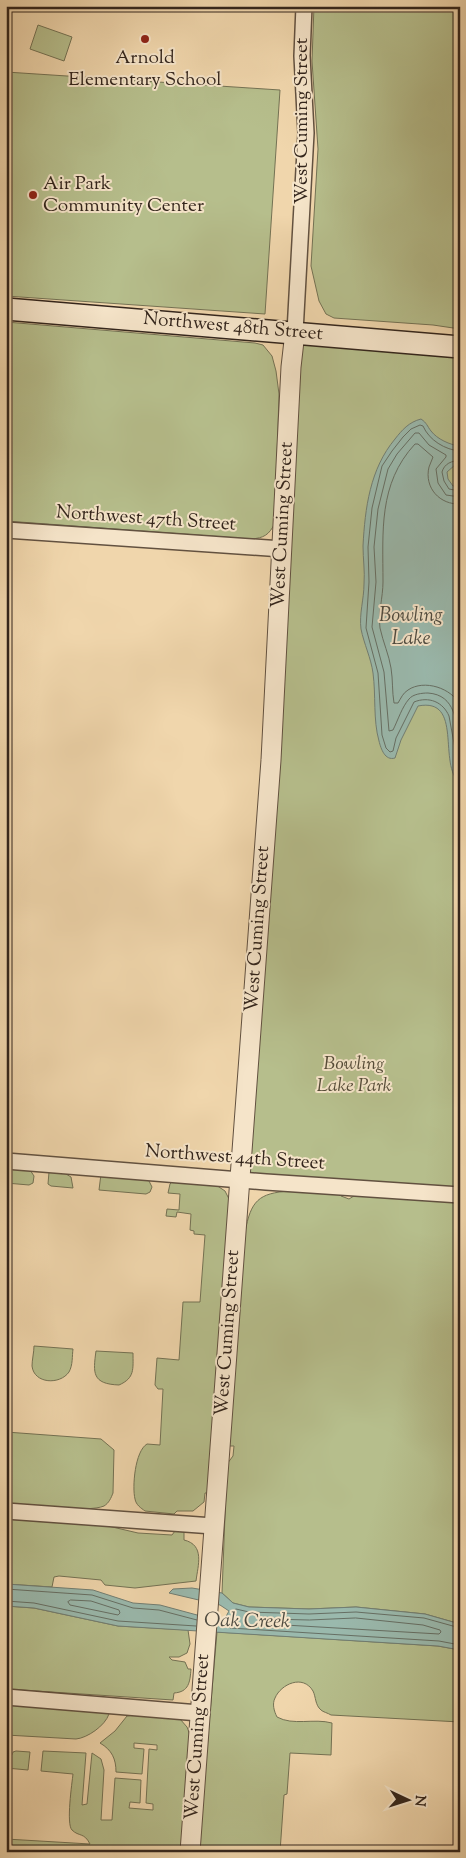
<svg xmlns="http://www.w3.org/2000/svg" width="466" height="1858" viewBox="0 0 466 1858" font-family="'Sorts Mill Goudy',serif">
<rect width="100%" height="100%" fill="#f0d6ac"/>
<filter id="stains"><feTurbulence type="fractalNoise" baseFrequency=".004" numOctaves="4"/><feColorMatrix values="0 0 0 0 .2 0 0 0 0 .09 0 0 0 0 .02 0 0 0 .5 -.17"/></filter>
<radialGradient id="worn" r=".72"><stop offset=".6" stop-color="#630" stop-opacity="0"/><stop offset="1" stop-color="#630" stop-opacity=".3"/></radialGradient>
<path fill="#b6be8c" stroke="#747254" d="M 314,6 L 460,6 L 460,329 L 433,325 L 334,318 L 326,314 L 319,301 L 311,266 L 318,149 L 312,61 Z
M 38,25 L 72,37 L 64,61 L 30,49 Z
M 6,72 L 280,90 L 265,314 L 6,296 Z
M 6,322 L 255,343 L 263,345 L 272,356 L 276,371 L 279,394 L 275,523 C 269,535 264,538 251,539 L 6,521 Z
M 295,332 L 460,347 L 460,1195 L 239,1179 Z
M 6,1167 L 30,1170 L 34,1176 L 33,1183 L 29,1185 L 6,1183 Z
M 66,1171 L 66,1174 L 71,1177 L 73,1188 L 51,1186 L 48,1184 L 49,1172 Z
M 101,1174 L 148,1179 L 152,1187 L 150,1192 L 146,1194 L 99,1190 Z
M 174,1180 L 216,1185 L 225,1191 L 230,1201 L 208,1493 L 205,1493 L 204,1502 L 193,1511 L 177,1511 L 174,1514 L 145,1511 C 141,1508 136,1505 135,1499 C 132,1487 135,1451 147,1444 L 160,1445 L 163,1389 L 158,1389 L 155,1385 L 157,1358 L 179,1360 L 183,1302 L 200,1302 L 205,1235 L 194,1234 L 194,1231 L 190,1230 L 191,1214 L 177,1212 L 176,1217 L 166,1216 L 167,1209 L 179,1210 L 180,1194 L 168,1193 L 170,1184 Z
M 290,1191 L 338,1193 L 341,1196 L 349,1199 L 357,1194 L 460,1201 L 460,1624 L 425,1614 L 356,1607 L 309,1609 L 249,1607 L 233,1603 L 222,1593 L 227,1464 L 233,1456 L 234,1446 L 229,1446 L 245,1232 C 251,1201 258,1193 290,1191 Z
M 34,1346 L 73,1349 C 72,1356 73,1365 69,1372 C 60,1385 34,1384 32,1366 C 32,1360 34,1352 34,1346 Z
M 96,1351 L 133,1353 C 133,1369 135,1378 119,1385 C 92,1384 93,1373 96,1351 Z
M 6,1432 L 101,1439 L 114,1450 L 113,1493 C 111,1498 109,1503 104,1506 C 88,1513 27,1505 6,1503 Z
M 6,1519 L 108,1526 L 138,1533 L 172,1535 L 175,1531 L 184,1532 L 184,1540 C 205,1545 198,1565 196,1581 L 135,1588 L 105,1585 L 101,1580 L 59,1576 L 54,1577 L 52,1587 L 6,1584 Z
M 6,1606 L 34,1608 L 118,1626 L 188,1630 L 190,1644 L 187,1653 L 179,1657 L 169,1657 L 172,1660 L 185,1662 L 188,1669 L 191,1669 C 190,1682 189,1692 174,1693 L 173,1700 L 6,1689 Z
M 217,1632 L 438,1646 L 460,1650 L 460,1722 L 331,1715 C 328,1713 323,1712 321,1710 C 315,1705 316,1697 313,1691 C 303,1674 281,1684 275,1698 C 272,1704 274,1711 277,1717 C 293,1726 314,1718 332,1723 L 331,1755 L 290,1753 L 287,1794 L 284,1795 L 280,1852 L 198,1852 Z
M 6,1703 L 105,1710 L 109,1714 C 105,1726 87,1738 76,1739 L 6,1735 Z
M 134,1715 L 180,1719 L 187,1727 L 190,1735 L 182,1852 L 6,1852 L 6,1839 L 90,1844 C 84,1832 79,1837 72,1830 C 66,1824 72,1783 73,1774 L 41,1771 L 43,1751 L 86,1753 L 82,1805 L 87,1804 L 92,1753 L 101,1759 L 104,1770 L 101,1820 L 112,1820 L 115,1778 L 141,1780 L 140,1803 L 130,1802 L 129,1808 L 153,1810 L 153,1804 L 146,1803 L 149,1749 L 157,1750 L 157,1745 L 134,1743 L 134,1748 L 144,1749 L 142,1774 L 116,1772 C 116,1759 112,1750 100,1743 L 115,1731 L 127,1716 Z
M 16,1751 L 30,1752 L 28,1770 L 6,1768 L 6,1755 L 12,1755 L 13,1752 Z"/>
<path fill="#9ab9ad" stroke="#717e73" d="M 421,419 C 427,423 427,426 431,431 C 437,439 450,445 460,446 L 460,466 L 455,465 L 447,472 L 448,479 L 453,486 L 460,486 L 460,783 C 437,765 464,697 418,706 L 401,740 L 395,758 C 385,761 381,749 379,741 C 373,720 376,695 373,673 C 371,658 364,644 361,629 C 359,614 364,599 364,584 C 365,571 363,559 363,546 C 365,508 370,469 395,439 C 402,430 409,422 421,419 Z
M 6,1584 L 93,1590 L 133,1603 L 160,1605 L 223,1622 L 229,1611 L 220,1605 L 169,1593 L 173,1589 L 192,1588 L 222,1593 L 233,1603 L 249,1607 L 309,1609 L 356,1607 L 425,1614 L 460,1624 L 460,1650 L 438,1646 L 118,1626 L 34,1608 L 6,1606 Z"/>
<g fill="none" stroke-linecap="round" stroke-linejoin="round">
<path stroke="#666f64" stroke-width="1" d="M 460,451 C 445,450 429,440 423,426 L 420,425 L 411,429 L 403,437 L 392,451 L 382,466 L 372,508 L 368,547 L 369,582 L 366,628 L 378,673 L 382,735 L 386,748 L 390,752 L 393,751 L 396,738 L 414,702 C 429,696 443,702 449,716 L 460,776
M 460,461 C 452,460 444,464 442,472 L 444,481 L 449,489 L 460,491
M 460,497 L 446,495 L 438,483 L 436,469 L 446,457 L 446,455 L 429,445 L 419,433 L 415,433 L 397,454 L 388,469 L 378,509 L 374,547 L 376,582 L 372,627 L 384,672 L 389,731 L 393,730 C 398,720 402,707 409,699 C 413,694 422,693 428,693 C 456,695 456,722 460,744
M 460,504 C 440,505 424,488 429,467 C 430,464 432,460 433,457 L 418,444 L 415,444 C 378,484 383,532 383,582 C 383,597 378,613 380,628 C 383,642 389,655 391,668 C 393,680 392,692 394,703 L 398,703 C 401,698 403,693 408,690 C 424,679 452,688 460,705
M 6,1589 L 92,1595 L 133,1608 L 159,1610 L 197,1620
M 71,1600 L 91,1601 L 119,1610 L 120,1613 L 118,1615 L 70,1605 L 68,1602 Z
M 6,1601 L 34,1603 L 118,1621 L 196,1626
M 356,1618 L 423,1625 L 440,1630 L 441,1632 L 439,1634 L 268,1624 L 266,1621 L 268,1619 L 309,1620 Z
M 460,1628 L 424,1618 L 356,1612 L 309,1614 L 249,1612 L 236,1609 L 234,1610 L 228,1625 L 230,1628 L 439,1641 L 460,1645"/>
<defs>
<path id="minor" d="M 295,332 L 306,133 L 302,56 L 304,6
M 6,530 L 282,549
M 6,1161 L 266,1182 L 460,1195
M 6,1511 L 213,1526
M 6,1697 L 199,1713"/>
<path id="tertiary" d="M 190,1852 L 271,760 L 291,367 L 295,332"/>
<path id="secondary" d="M 6,309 L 460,347"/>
</defs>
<use href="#minor" stroke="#625140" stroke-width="18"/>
<use href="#tertiary" stroke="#625140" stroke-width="21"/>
<use href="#secondary" stroke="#33251c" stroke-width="24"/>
<use href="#minor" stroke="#f5e4c9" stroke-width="15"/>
<use href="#tertiary" stroke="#f5e4c9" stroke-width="19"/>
<use href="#secondary" stroke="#f5e4c9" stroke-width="21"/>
</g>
<g fill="#8f2418" stroke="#f5e4c9" stroke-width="2">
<circle cx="145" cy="39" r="5"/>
<circle cx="33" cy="195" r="5"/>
</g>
<g text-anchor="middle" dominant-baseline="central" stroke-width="4" stroke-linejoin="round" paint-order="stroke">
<g font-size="19" fill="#33251c" stroke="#f5e4c9">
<text x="145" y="58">Arnold<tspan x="145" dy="22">Elementary School</tspan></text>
<text x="43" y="184" text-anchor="start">Air Park<tspan x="43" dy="22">Community Center</tspan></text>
</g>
<g font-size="19" fill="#33251c" stroke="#f5e4c9">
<text transform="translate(302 121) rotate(-90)">West Cuming Street</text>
<text transform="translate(233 327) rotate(5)">Northwest 48th Street</text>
<text transform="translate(146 519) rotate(4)">Northwest 47th Street</text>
<text transform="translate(283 525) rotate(-87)">West Cuming Street</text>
<text transform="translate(258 929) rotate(-86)">West Cuming Street</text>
<text transform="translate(235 1158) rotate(4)">Northwest 44th Street</text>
<text transform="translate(228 1333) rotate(-86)">West Cuming Street</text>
<text transform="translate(198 1737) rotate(-86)">West Cuming Street</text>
</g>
<g font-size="19" font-style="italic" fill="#544b38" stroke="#f5e4c9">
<text x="354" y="1064">Bowling<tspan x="354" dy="22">Lake Park</tspan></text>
</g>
<g font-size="20" font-style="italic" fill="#4d4a40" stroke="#f5e4c9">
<text x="411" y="616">Bowling<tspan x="411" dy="23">Lake</tspan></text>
<text transform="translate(247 1622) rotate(1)">Oak Creek</text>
</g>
</g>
<rect width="466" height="1858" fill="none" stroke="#f0d6ac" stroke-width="25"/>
<rect x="8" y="8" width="451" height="1843" fill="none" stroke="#33251c" stroke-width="2.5"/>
<rect x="12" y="12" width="441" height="1833" fill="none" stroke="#33251c"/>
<g transform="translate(408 1800) rotate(94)" stroke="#f5e4c9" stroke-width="4" paint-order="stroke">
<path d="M0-4L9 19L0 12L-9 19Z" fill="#33251c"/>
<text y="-8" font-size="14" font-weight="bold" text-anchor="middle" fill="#33251c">N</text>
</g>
<rect width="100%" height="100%" filter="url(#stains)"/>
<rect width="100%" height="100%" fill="url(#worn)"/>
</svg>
